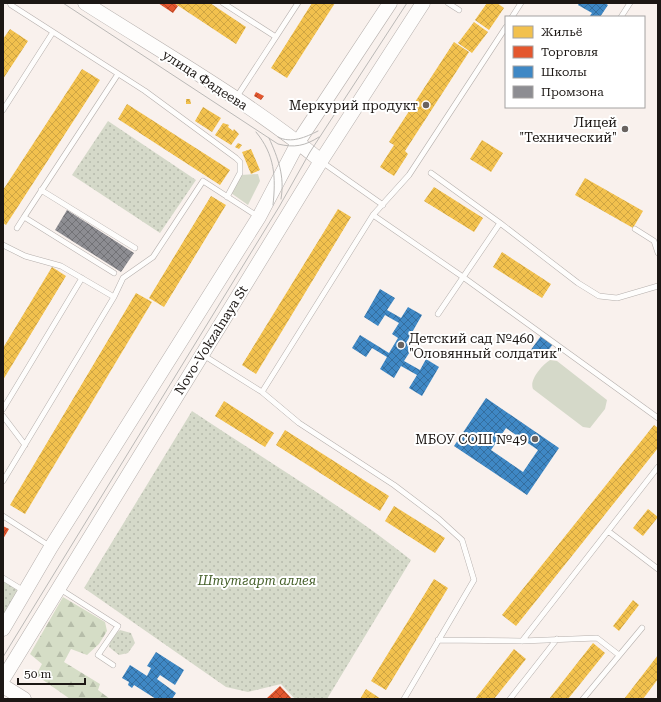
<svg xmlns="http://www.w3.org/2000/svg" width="661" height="702" viewBox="0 0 661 702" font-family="'Roboto Serif',serif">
<defs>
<pattern id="forest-firs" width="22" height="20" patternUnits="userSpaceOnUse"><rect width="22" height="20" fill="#d5ddc6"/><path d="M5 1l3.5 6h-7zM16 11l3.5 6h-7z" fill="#b6bda9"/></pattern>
<pattern id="park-dots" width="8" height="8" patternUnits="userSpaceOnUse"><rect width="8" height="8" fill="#d5d9c9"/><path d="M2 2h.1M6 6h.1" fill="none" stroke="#b6baac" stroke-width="1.8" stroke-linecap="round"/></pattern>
<pattern id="homes-cross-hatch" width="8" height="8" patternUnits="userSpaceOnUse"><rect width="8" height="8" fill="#f2c14e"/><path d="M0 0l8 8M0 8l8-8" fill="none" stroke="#cfa543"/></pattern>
<pattern id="shops-cross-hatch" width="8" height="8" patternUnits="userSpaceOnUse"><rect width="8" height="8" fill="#e4572e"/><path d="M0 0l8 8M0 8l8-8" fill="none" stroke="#b84726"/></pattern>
<pattern id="schools-cross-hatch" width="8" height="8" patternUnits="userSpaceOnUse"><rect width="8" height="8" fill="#3f88c5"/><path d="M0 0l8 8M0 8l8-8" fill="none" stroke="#346e9f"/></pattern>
<pattern id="industry-cross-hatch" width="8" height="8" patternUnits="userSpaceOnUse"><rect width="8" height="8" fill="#8d8d92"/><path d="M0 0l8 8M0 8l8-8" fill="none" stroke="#727276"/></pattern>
</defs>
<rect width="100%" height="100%" fill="#f9f1ed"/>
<path fill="#d5d9c9" d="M 258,174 L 260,181 L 248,205 L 231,193 L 241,175 Z
M 550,360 L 557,361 L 607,400 L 605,409 L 590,428 L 583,427 L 533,389 C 529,380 542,365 550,360 Z"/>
<path fill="url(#forest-firs)" d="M 63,597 L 105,622 L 107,631 L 99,644 L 87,655 L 71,649 L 64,662 L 100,684 L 98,690 L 110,699 L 70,699 L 36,675 L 42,664 L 30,654 Z"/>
<path fill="url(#park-dots)" d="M 108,121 L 196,180 L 160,233 L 72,175 Z
M 192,411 C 265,460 342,505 411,560 L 327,699 L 295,699 L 281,684 L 248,692 L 226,687 L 84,588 Z
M 3,580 L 20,591 L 3,616 Z
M 120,630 L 131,633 L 135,643 L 128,653 L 119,655 L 109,647 L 111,638 Z"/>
<path fill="url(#homes-cross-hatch)" d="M 174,3 L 210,3 L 246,27 L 236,44 Z
M 312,3 L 335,3 L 287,78 L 271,68 Z
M 487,3 L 497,3 L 504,8 L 489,30 L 475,20 Z
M 474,22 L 488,32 L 472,53 L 458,43 Z
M 10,29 L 28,41 L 3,79 L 3,39 Z
M 454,42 L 469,52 L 405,151 L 408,154 L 394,176 L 380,167 L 394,145 L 389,142 Z
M 82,69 L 100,80 L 6,225 L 3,223 L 3,190 Z
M 186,99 L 190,99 L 191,104 L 186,104 Z
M 127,104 L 230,170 L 220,185 L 118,119 Z
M 203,107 L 221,118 L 212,132 L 195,121 Z
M 223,123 L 229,125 L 228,127 L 233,131 L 234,129 L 239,134 L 231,145 L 215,135 Z
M 482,140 L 503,153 L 491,172 L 470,159 Z
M 238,143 L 242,145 L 239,149 L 235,147 Z
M 251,149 L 260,170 L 251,174 L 242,152 Z
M 585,178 L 643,211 L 633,228 L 575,195 Z
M 434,187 L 483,218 L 474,232 L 424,201 Z
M 211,196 L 226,205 L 164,307 L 149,298 Z
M 338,209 L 351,217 L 256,374 L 242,365 Z
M 502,252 L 551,284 L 542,298 L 493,267 Z
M 52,267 L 66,276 L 3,380 L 3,348 Z
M 136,293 L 152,302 L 25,514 L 10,505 Z
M 224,401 L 274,433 L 265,447 L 215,416 Z
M 654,425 L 658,428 L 658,448 L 516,626 L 502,615 Z
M 285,430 L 389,496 L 380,511 L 276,445 Z
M 394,506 L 445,538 L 435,553 L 385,521 Z
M 648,509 L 658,517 L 643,536 L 633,528 Z
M 434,579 L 448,588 L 386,690 L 371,681 Z
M 633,600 L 639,605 L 619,631 L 613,626 Z
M 593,643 L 605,653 L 568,699 L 549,699 Z
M 514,649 L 526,659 L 494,699 L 475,699 Z
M 658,655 L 658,679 L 643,699 L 624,699 Z
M 366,689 L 381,699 L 360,699 Z"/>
<path fill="url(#shops-cross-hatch)" d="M 158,3 L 174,3 L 178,6 L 173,13 Z
M 256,92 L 264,96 L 261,100 L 254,96 Z
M 3,526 L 9,529 L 3,539 Z
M 280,686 L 292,699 L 268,699 L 267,698 Z"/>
<path fill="url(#schools-cross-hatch)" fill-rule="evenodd" d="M 579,3 L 605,3 L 608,5 L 600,17 L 589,17 L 592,13 L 578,5 Z
M 380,289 L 395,298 L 387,310 L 401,318 L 408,307 L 422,315 L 406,343 L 413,347 L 404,361 L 420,370 L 426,359 L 439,367 L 422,396 L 409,388 L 417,375 L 401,366 L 394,378 L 380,369 L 387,357 L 372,348 L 366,357 L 352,348 L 360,335 L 389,353 L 398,338 L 392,334 L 399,323 L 385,315 L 378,326 L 364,317 Z
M 541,336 L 553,344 L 541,360 L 530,351 Z
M 486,398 L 559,448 L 527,495 L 454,446 ZM 506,428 L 538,450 L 523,472 L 491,450 Z
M 156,652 L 184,670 L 175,685 L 160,675 L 157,679 L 176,693 L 172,699 L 156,699 L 134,685 L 132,688 L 128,685 L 129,682 L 122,678 L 130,665 L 147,676 L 151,668 L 147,666 Z"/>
<path fill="url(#industry-cross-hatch)" d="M 67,210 L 134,253 L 121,272 L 55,230 Z"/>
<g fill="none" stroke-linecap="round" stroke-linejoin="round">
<defs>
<path id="lane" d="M 10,3 L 11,5 L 145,91 L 236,158 L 240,162 L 240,173 L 227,197
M 223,3 L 276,37
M 448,3 L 459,10
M 512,17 L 521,3
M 621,17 L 630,3
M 236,98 L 298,3
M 3,110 L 53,32
M 322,162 L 383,205
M 431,173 L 500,223
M 41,190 L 135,248
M 373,215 L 463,277 L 658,418
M 17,228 L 24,217
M 635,229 L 654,241 L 658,253
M 3,245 L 25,256 L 61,266 L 114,297
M 114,273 L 24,217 L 118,74
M 438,314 L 500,223 L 578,283 L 599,296 L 617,298 L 658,286
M 203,355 L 262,392 L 299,423 L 394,485 L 439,519 L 462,540 L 474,580 L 404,699
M 262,392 L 373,215 L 409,175 L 506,27
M 3,409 L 82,278
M 3,416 L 25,445
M 3,481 L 114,297 L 123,278 L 153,257 L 203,181 L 257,216
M 3,516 L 51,547
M 608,531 L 658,569
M 3,578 L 24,591
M 60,589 L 118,626 L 98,655 L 113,665
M 438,640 L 522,641 L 597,638 L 619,655
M 522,641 L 658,467
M 510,699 L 557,639
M 583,699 L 642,628"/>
<path id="secondary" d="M 85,3 C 165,54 248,101 321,161
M 3,629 L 51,547 L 259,217 L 300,139 L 390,3
M 3,679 L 321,161 L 423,3
M 3,686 L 24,699"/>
</defs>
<use href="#lane" stroke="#b5afac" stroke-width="6"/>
<use href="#secondary" stroke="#b5afac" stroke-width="15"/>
<use href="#lane" stroke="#fefdfc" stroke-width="5"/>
<use href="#secondary" stroke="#fefdfc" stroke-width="14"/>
<path stroke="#bbb9b7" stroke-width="1" d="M 63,3 L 278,144 C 294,148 305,146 319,137
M 256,132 C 275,155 276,177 273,205
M 278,137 C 291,144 306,137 318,131
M 269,138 C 278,158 285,176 281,199
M 3,657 L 279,207 L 310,152 L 407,3"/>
</g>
<g fill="#696360" stroke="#fff" stroke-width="1.5">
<circle cx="426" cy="105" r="4"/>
<circle cx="625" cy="129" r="4"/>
<circle cx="401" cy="345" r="4"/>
<circle cx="535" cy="439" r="4"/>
</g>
<g text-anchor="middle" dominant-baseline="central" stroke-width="4" stroke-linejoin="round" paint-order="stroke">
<g font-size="13" fill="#1c1714" stroke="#fff">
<text transform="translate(205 80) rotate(33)">улица Фадеева</text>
<text transform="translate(211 340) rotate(-58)">Novo-Vokzalnaya St</text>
</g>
<g font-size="13" fill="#1c1714" stroke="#fff" text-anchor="end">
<text x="418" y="105">Меркурий продукт</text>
<text x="617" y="122">Лицей<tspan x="617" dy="15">"Технический"</tspan></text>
<text x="409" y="338" text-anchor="start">Детский сад №460<tspan x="409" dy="15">"Оловянный солдатик"</tspan></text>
<text x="527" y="439">МБОУ СОШ №49</text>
</g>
<g font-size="13" font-style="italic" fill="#47612c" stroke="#fff">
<text x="257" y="580">Штутгарт аллея</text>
</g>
</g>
<rect width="661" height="702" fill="none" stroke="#1c1714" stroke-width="8"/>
<rect x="505" y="16" width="140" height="92" fill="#ffffff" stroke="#a4a2a1"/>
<rect x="513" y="26" width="20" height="12" fill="#f2c14e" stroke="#a4a2a1"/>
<text x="541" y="36" font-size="12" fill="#1c1714">Жильё</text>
<rect x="513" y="46" width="20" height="12" fill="#e4572e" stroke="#a4a2a1"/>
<text x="541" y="56" font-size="12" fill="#1c1714">Торговля</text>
<rect x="513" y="66" width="20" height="12" fill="#3f88c5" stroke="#a4a2a1"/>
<text x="541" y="76" font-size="12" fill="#1c1714">Школы</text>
<rect x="513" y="86" width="20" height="12" fill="#8d8d92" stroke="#a4a2a1"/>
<text x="541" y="96" font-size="12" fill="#1c1714">Промзона</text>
<path d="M18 678v6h67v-6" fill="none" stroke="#1c1714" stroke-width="2"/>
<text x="24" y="678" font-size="12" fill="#1c1714" stroke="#ffffff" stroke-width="3" paint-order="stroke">50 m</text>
</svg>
